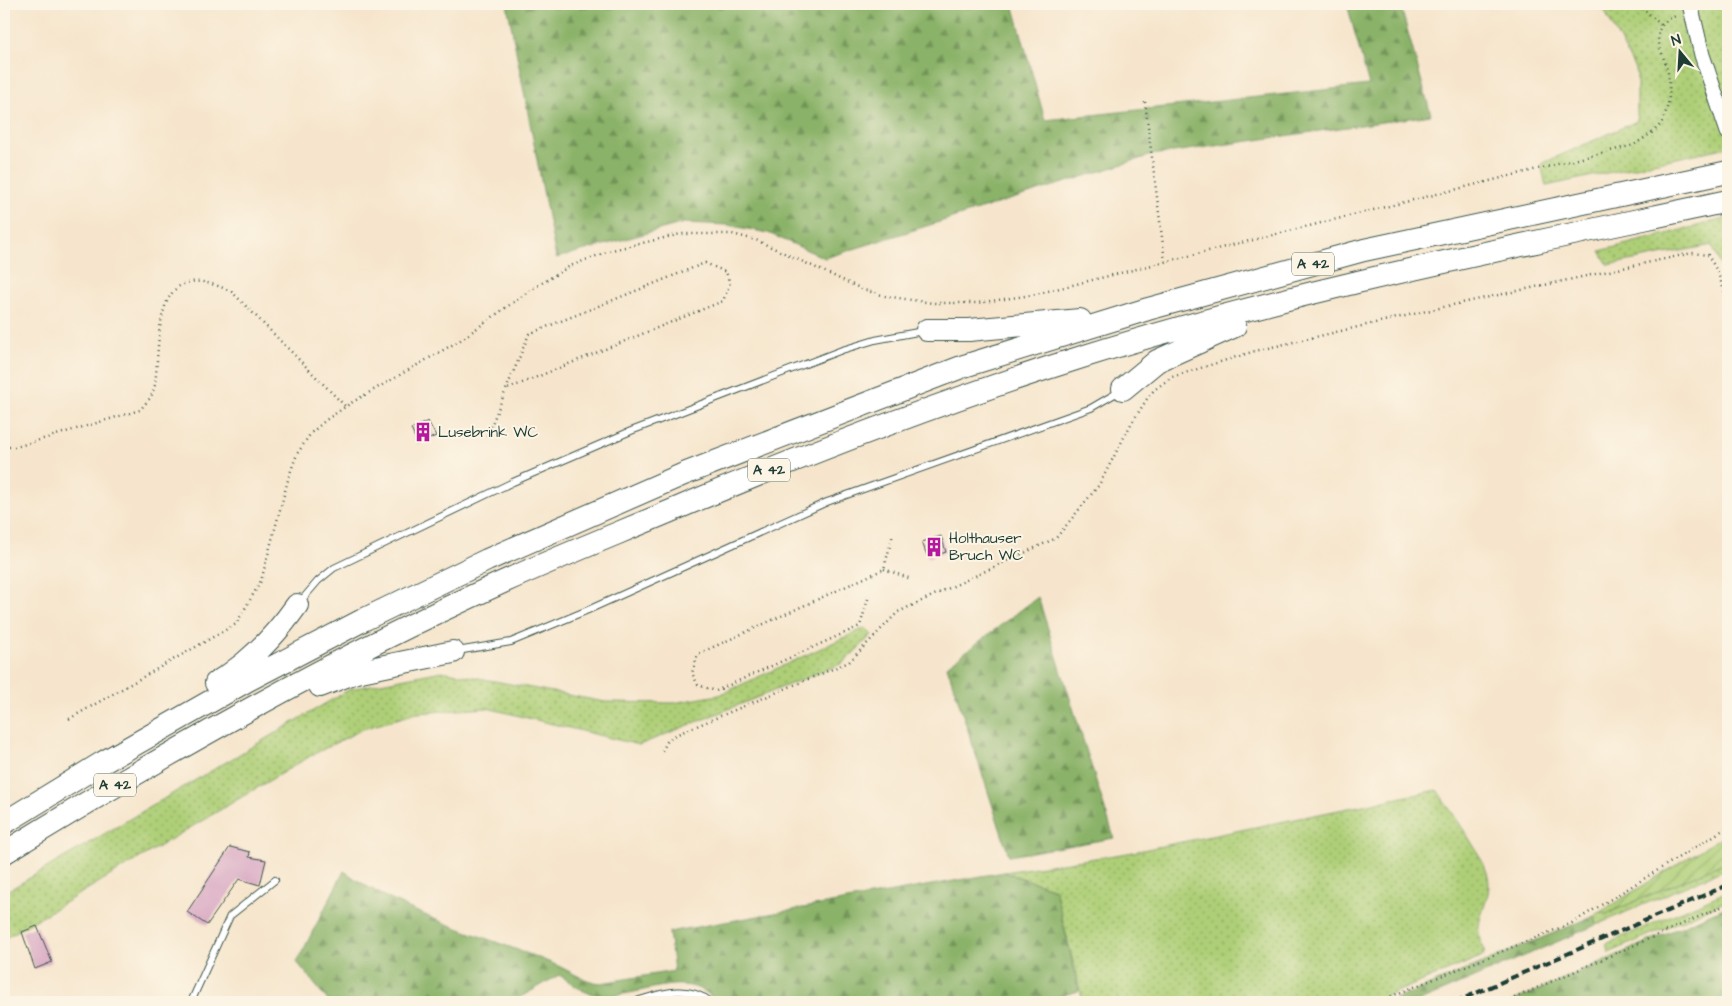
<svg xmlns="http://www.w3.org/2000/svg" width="1732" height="1006" viewBox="0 0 1732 1006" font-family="'Architects Daughter',sans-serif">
<defs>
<pattern id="grass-dots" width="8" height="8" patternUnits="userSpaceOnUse" patternTransform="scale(1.25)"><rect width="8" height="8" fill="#aecf77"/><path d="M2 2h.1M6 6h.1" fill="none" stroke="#8da962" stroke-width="1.8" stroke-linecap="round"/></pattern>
<pattern id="forest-firs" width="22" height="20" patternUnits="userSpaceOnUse" patternTransform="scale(1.25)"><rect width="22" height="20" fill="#8ab268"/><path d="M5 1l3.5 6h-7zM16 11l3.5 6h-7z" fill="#709256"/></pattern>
<pattern id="garden-furrows" width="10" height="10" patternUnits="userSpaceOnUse" patternTransform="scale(1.25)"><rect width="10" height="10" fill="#aecf77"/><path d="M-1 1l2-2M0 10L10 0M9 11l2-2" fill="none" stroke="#8da962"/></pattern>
</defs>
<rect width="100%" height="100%" fill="#fcf5e5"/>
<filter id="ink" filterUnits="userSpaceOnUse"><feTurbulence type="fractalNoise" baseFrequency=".02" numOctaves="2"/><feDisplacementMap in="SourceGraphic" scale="10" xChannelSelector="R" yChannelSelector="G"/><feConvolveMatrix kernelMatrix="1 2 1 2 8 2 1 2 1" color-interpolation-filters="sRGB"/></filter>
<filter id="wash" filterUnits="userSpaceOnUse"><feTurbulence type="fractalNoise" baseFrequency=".0096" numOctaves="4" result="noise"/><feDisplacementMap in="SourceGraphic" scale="20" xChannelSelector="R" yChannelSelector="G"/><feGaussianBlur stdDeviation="1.12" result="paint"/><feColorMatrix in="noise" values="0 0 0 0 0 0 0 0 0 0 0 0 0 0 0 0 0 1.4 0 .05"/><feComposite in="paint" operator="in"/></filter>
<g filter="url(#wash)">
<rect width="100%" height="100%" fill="#f6e5cc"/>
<path fill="url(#grass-dots)" stroke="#668656" d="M 1601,4 L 1728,4 L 1728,147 L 1546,186 L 1541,164 L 1637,121 L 1637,73 Z
M 1728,218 L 1728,283 L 1712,245 L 1608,265 L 1600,251 Z
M 865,628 L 872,635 L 843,663 L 639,745 L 487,708 L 417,713 L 363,729 L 312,755 L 4,939 L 4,893 L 350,689 L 442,671 L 605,702 L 673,703 L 719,695 Z
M 1437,790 C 1450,810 1484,857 1488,876 C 1494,904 1467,922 1485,950 L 1483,956 L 1372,1002 L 1083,1002 L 1055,889 L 1004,872 L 1128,853 Z
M 1728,861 L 1728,868 L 1596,925 L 1594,916 L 1600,912 L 1606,914 Z
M 1728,891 L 1728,900 L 1609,953 L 1606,944 Z"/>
<path fill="url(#forest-firs)" stroke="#54784e" d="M 507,4 L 1013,4 L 1045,120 L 1369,85 L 1347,4 L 1400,4 L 1431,115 L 1152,155 L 825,258 L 768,233 L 728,225 L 684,223 L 556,258 Z
M 1038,597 L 1114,838 L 1009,856 L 947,666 Z
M 344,871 C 407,917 485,935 556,965 C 570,971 585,982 601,983 L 674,971 L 669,932 L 1004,872 L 1055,889 L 1079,991 L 1037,1002 L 716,1002 C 684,962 630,1006 589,993 C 579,990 568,980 559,975 L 512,1002 L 329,1002 L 297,962 Z
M 1728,906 L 1728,1002 L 1511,1002 Z
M 1594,916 L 1596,925 L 1418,1002 L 1389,1002 Z"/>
<path fill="url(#garden-furrows)" stroke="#668656" d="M 1728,833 L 1728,861 L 1606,914 L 1600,912 Z"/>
<g id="blocks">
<path fill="#d8a7c3" d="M 428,421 L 436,436 L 418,444 L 411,429 Z
M 941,536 L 946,552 L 928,558 L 922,542 Z
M 230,847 L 250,852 L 249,857 L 266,860 L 260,885 L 239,879 L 207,925 L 187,912 Z
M 37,926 L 52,962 L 35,969 L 22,932 Z"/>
</g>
</g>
<g filter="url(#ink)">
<use href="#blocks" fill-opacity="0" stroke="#3f564b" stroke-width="1"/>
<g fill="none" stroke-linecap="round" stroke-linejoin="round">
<defs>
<path id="service" d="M 300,602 L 318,581 L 334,568 L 513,482 L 631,431 L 842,350 L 875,340 L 923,331
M 457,651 L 511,642 L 588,610 L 827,502 L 1091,408 L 1120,391
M 191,1002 L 230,916 L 275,880
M 633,1002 C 660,994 686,983 711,1002"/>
<path id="tertiary" d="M 1690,4 L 1702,55 L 1728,132"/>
<path id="motorway" d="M 927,330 L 969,330 L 1080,320
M 1123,389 L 1157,361 L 1235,326
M 216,683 C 249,664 275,636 297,605
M 320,686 L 356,672 L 453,652
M 4,823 L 102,763 L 248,680 L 365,619 L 487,560 L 684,474 L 964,366 L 1148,309 L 1364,250 L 1728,172
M 4,853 C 165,754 330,660 503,582 C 565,554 629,529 692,502 C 821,448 951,398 1085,356 C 1295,290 1513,247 1728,201"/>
</defs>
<use href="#service" stroke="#3f564b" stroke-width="8"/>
<use href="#tertiary" stroke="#3f564b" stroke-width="17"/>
<use href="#motorway" stroke="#3f564b" stroke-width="24"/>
<path stroke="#3f564b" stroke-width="2.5" stroke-dasharray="1 4" stroke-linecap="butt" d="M 1638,4 L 1661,25
M 1145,102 L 1165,261
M 487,436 L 529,334 L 705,263 L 726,272 L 730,283 L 723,301 L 505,390
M 4,447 L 16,447 L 140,410 L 151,397 L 155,385 C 161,333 152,253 232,292 L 345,406
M 884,569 L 911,579
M 868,599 L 860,626 L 716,691 L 698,685 L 692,673 L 698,654 L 884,569 L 893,534
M 69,719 L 236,624 L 261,581 L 289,476 L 297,454 L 311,433 L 326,420 L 351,403 L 459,341 L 532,289 L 570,266 L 612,250 L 681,234 L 732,234 L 756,240 L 864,290 L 885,296 L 932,303 L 977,303 L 1032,295 L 1634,145 C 1642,139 1652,134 1659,126 C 1663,122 1665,114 1667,108 C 1670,97 1670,85 1668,73 C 1663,49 1644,28 1678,15
M 662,751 L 667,742 L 673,736 L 849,662 L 898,612 L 1056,538 L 1099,485 L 1131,424 L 1147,399 L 1154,390 L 1172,377 L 1255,351 L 1448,306 L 1692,253 L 1708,255 L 1717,271 L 1728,301
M 1377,1002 L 1572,923 L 1728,827
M 1505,1002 L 1728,904"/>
<use href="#service" stroke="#fff" stroke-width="6"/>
<use href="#tertiary" stroke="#fff" stroke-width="15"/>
<use href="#motorway" stroke="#fff" stroke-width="22"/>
<path stroke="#1f3d34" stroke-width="4" stroke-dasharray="8 4" stroke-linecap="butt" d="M 1455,1002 L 1728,885"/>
</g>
</g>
<defs>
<symbol id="building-bare" viewBox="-9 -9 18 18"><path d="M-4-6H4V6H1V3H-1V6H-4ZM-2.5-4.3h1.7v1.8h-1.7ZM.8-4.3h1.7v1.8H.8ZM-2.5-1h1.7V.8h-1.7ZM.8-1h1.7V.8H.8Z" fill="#b5179e" stroke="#fcf5e5" stroke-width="2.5" paint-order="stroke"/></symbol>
</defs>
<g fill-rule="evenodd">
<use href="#building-bare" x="409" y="418" width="28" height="28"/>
<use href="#building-bare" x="920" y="533" width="28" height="28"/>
</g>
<g text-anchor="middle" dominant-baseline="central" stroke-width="4" stroke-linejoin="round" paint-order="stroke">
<g fill="#fcf5e5" stroke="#617469" stroke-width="1">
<rect x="1292" y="252.5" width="42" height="23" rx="4"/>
<rect x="748" y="458.5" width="42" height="23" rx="4"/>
<rect x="94" y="773.5" width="42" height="23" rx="4"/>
</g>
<g font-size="14" font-weight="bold" fill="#1f3d34">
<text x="1313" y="264">A 42</text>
<text x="769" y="470">A 42</text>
<text x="115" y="785">A 42</text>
</g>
<g font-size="15" fill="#1f3d34" stroke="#fcf5e5" text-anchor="start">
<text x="438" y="432">Lusebrink WC</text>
<text x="949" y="538">Holthauser<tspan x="949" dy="17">Bruch WC</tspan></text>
</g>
</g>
<rect width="1732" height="1006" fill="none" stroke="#fcf5e5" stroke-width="20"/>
<g transform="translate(1680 52) rotate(342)" stroke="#fcf5e5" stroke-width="4" paint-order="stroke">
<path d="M0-4L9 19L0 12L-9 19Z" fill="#1f3d34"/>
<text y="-8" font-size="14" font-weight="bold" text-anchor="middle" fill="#1f3d34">N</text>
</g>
</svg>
